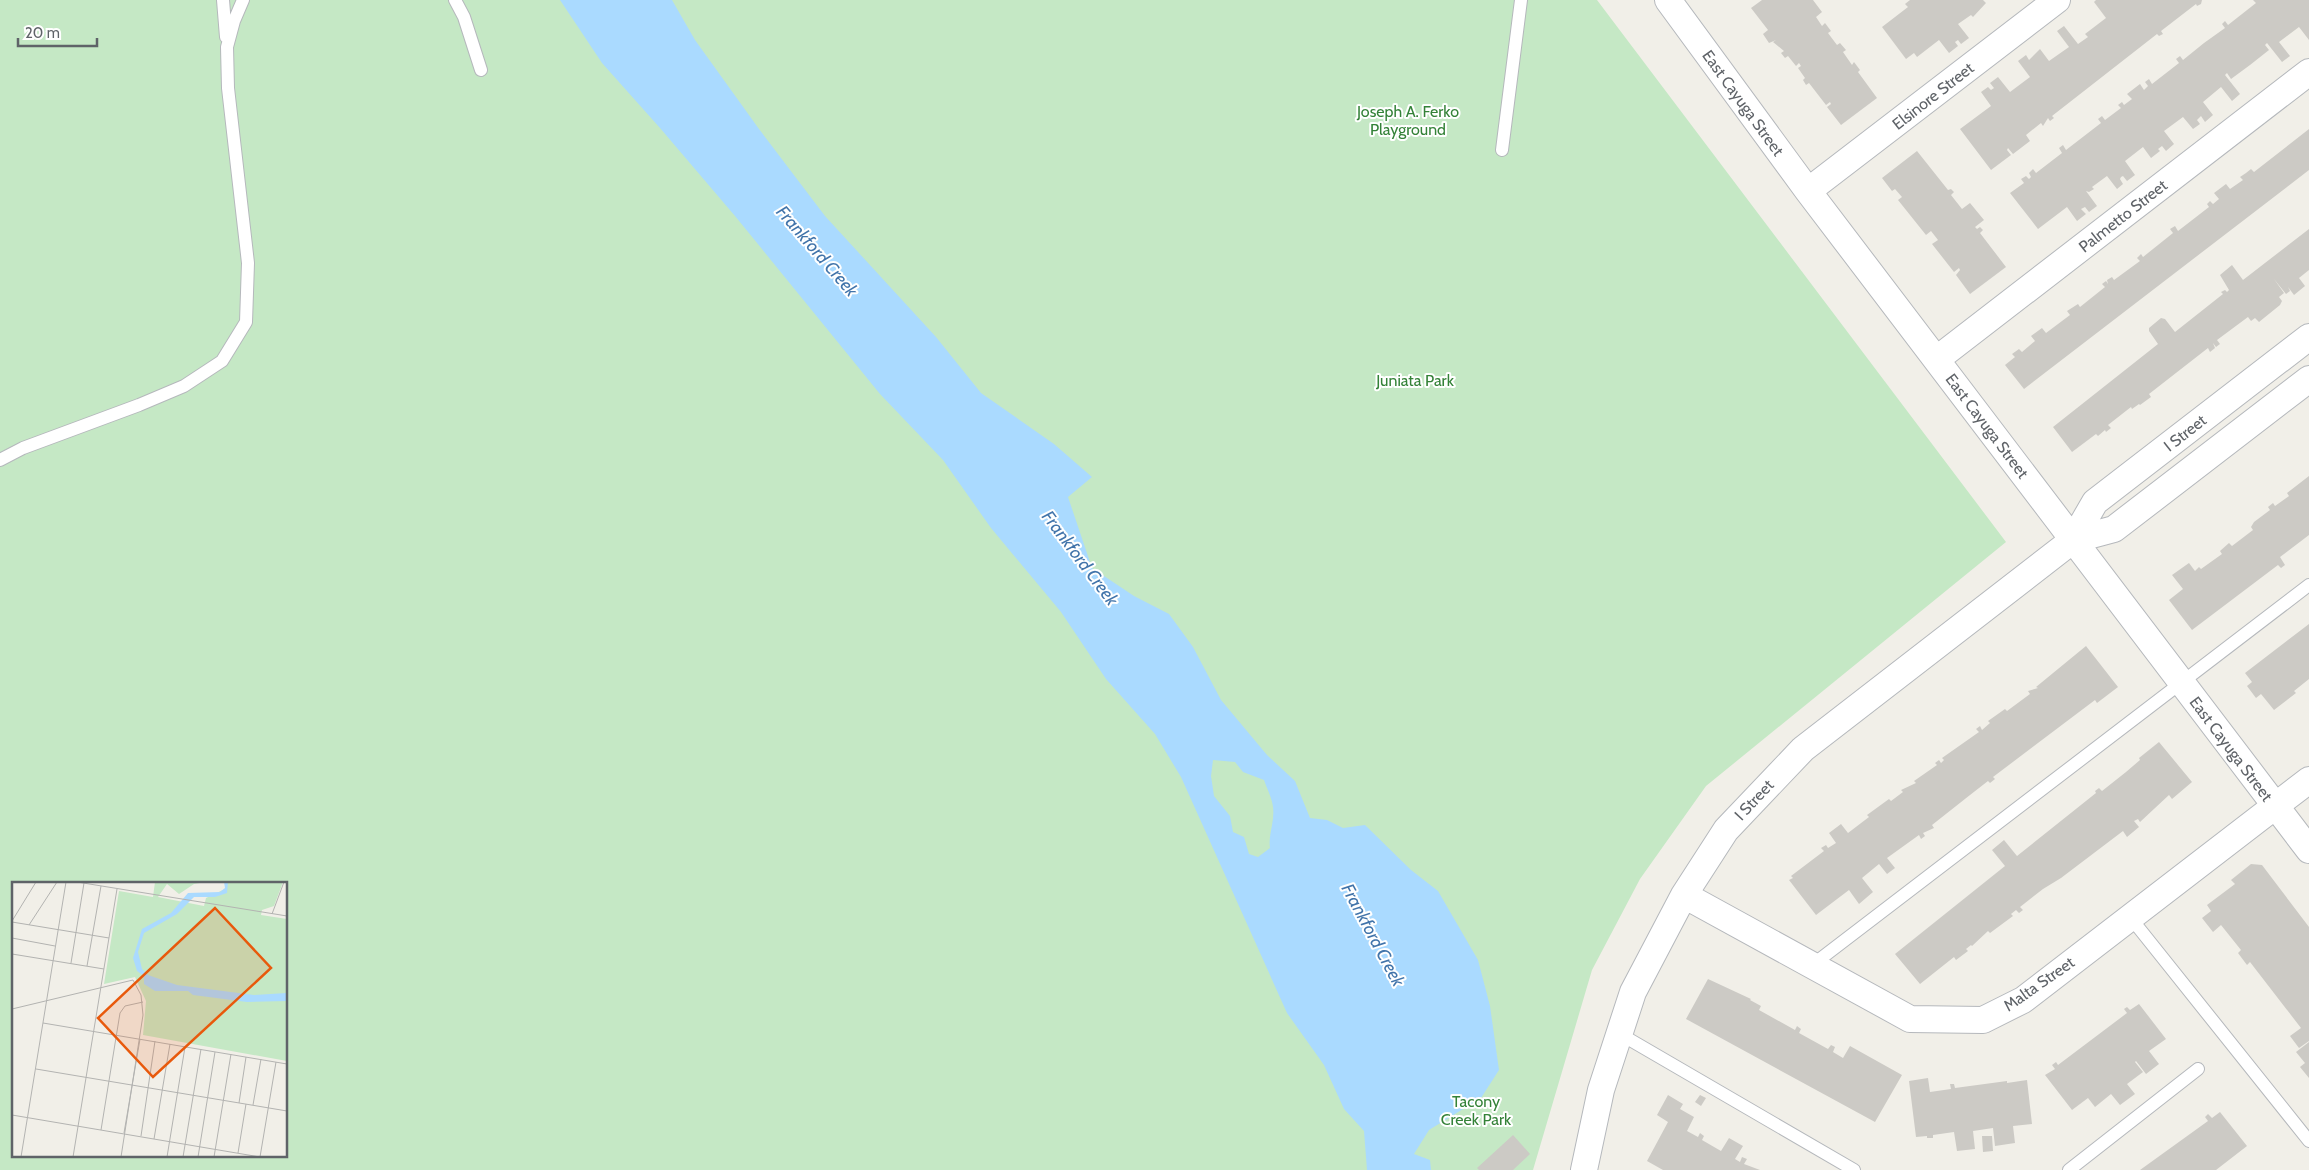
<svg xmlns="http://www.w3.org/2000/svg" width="2309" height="1170" viewBox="0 0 2309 1170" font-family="Cabin,sans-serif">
<rect width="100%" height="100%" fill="#f1efe8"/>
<path fill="#c5e8c5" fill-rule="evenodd" d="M 0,0 L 1597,0 L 2006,542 L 1706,786 L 1640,879 L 1592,970 L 1533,1170 L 0,1170 ZM 14,884 L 286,884 L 286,1156 L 14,1156 Z"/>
<path fill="#aadaff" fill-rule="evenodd" d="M 560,0 L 672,0 L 695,40 L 759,129 L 825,216 L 936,337 L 981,393 L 1054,444 L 1092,477 L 1068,497 L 1092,568 L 1134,596 L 1169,614 L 1193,647 L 1221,700 L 1267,755 L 1295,781 L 1310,818 L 1327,820 L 1343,828 L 1365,825 L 1411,870 L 1438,891 L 1478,960 L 1490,1006 L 1499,1070 L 1481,1098 L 1429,1130 L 1414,1154 L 1430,1160 L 1431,1170 L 1367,1170 L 1364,1131 L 1344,1109 L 1324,1065 L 1287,1013 L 1181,777 L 1155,734 L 1106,679 L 1061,612 L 991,528 L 943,460 L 880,394 L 735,216 L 660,128 L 602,63 ZM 1213,760 L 1235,762 L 1243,772 L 1264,780 C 1267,789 1272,798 1273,807 C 1275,822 1268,834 1270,848 L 1258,857 L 1249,854 L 1244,837 L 1233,832 L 1230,816 L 1214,796 L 1211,776 Z"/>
<path fill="#cccac5" d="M 1762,0 L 1813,0 L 1822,12 L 1816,17 L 1822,26 L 1825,23 L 1831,31 L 1828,33 L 1837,45 L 1840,43 L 1846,50 L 1843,52 L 1852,65 L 1854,62 L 1860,70 L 1858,72 L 1877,98 L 1841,125 L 1827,107 L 1831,104 L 1830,102 L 1826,105 L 1809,83 L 1806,85 L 1803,80 L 1805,78 L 1798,68 L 1801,66 L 1799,63 L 1796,66 L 1788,56 L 1785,58 L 1781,53 L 1784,51 L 1773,42 L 1776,40 L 1769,43 L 1763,34 L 1768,30 L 1751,8 Z
M 1910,0 L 1983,0 L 1986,3 L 1973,17 L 1971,15 L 1958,24 L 1969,38 L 1961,44 L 1958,40 L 1955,42 L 1958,46 L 1949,53 L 1939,40 L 1917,57 L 1914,53 L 1906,59 L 1882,27 L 1908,7 L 1905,4 Z
M 2096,0 L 2202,0 L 2201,4 L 2197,6 L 2196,4 L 2161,31 L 2163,34 L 2159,36 L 2157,34 L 2052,116 L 2054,118 L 2050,121 L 2048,118 L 2043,126 L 2041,123 L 2026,135 L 2030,141 L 2013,154 L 2008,148 L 2007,150 L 2011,155 L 1991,170 L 1960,129 L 1991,106 L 1981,92 L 1988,87 L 1991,90 L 1994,88 L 1990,83 L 1998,77 L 2010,92 L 2030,77 L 2018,61 L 2026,55 L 2029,60 L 2040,49 L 2049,61 L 2069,47 L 2057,31 L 2064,26 L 2078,44 L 2088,37 L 2085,34 L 2106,18 L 2094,2 Z
M 2253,0 L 2309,0 L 2309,40 L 2299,27 L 2279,42 L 2290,56 L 2282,62 L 2267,43 L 2265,45 L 2269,50 L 2250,65 L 2231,79 L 2227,73 L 2225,75 L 2240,94 L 2232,101 L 2221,87 L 2203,102 L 2213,115 L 2205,122 L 2201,116 L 2197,120 L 2200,124 L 2193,129 L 2183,117 L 2164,131 L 2174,144 L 2166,151 L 2162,146 L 2158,149 L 2160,151 L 2151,158 L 2143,147 L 2125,161 L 2135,175 L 2127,181 L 2123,176 L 2121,177 L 2120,179 L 2123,184 L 2117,189 L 2107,176 L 2092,187 L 2094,189 L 2089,192 L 2086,191 L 2097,206 L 2089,212 L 2085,207 L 2081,209 L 2086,214 L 2077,221 L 2067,207 L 2038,229 L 2010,193 L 2024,183 L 2021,179 L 2026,176 L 2029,179 L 2031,177 L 2029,173 L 2033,169 L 2036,173 L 2062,153 L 2059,148 L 2063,145 L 2066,150 L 2101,123 L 2098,119 L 2102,116 L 2105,120 L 2121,108 L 2118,105 L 2122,102 L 2124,105 L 2132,99 L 2127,94 L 2140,84 L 2144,90 L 2148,86 L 2145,82 L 2149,79 L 2152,84 L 2179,63 L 2176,59 L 2180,56 L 2183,60 L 2204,43 L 2225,28 L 2222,24 L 2225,21 L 2228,25 L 2256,3 Z
M 2309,129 L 2309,170 L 2024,389 L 2005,365 L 2015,357 L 2012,354 L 2019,349 L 2022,352 L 2035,341 L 2031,336 L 2042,328 L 2046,333 L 2070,315 L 2067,311 L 2078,304 L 2080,307 L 2105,287 L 2102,284 L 2106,281 L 2108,284 L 2107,280 L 2112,277 L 2114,280 L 2140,261 L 2137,258 L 2141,254 L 2143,257 L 2173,233 L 2170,229 L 2175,226 L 2178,231 L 2209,207 L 2207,204 L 2210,201 L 2213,204 L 2219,199 L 2214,193 L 2226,184 L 2230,189 L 2243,180 L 2240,177 L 2246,173 L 2251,169 L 2254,172 Z
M 1917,151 L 1948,190 L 1951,189 L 1954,192 L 1951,195 L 1962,209 L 1970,203 L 1984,220 L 1975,227 L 1977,229 L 1980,227 L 1983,230 L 1980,233 L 2006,267 L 1970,294 L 1956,275 L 1960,270 L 1959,268 L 1954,272 L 1932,244 L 1938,240 L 1931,231 L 1926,235 L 1898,200 L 1902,197 L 1895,189 L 1892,191 L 1882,178 Z
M 2309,229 L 2309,270 L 2299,278 L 2305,286 L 2294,295 L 2288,287 L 2290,291 L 2286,294 L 2274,279 L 2284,293 L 2279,297 L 2282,301 L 2280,305 L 2259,322 L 2255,318 L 2251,321 L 2248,317 L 2217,340 L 2220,344 L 2216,347 L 2213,343 L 2215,348 L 2210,352 L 2208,348 L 2149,394 L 2151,397 L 2140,405 L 2139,404 L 2132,409 L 2131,407 L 2108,425 L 2111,428 L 2106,432 L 2105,430 L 2098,436 L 2096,434 L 2072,452 L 2053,427 L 2158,344 L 2149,331 L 2149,328 L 2161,318 L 2165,319 L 2175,332 L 2223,294 L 2221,292 L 2225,290 L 2227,292 L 2229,290 L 2220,275 L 2232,265 L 2243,280 Z
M 2309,476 L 2309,535 L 2280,557 L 2285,565 L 2281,568 L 2278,565 L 2192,630 L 2169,600 L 2183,589 L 2172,575 L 2189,563 L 2195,571 L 2199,567 L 2201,569 L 2222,554 L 2220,551 L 2229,543 L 2232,546 L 2253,530 L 2251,527 L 2254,522 L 2270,510 L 2268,507 L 2273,503 L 2275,506 L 2289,496 L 2287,493 Z
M 2309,624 L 2309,679 L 2294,691 L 2296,693 L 2274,710 L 2261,694 L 2256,698 L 2247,686 L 2252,682 L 2245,673 Z
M 2086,646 L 2118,687 L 2097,703 L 2095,700 L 1993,777 L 1995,779 L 1990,783 L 1988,781 L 1970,795 L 1932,825 L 1934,828 L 1923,833 L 1925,836 L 1921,839 L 1919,835 L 1887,858 L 1895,868 L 1887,874 L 1879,864 L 1862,878 L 1873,892 L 1859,904 L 1849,890 L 1816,915 L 1789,880 L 1793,878 L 1791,876 L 1824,851 L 1821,848 L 1826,845 L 1828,848 L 1836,843 L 1829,833 L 1841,824 L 1848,833 L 1869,817 L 1867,815 L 1889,799 L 1891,801 L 1903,792 L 1901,790 L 1916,783 L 1914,781 L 1937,765 L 1935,763 L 1939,760 L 1941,763 L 1944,760 L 1942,758 L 1979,732 L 1976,729 L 1980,726 L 1982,730 L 1990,723 L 1988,721 L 2005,709 L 2007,711 L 2030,694 L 2028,691 L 2038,688 L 2036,687 Z
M 2159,742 L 2192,782 L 2172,799 L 2169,795 L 2140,822 L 2138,819 L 2134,821 L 2139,827 L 2127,837 L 2123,831 L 2061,878 L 2043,889 L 2020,907 L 2023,910 L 2019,913 L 2016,910 L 2011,914 L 2013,916 L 1990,933 L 1988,931 L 1972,946 L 1971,945 L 1966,949 L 1968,951 L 1956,960 L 1954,957 L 1920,984 L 1895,954 L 2005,866 L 1992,850 L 2004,840 L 2017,856 L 2096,793 L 2095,791 L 2099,788 L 2102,791 L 2126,772 L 2140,760 L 2139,758 Z
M 2251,864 L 2262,865 L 2309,927 L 2309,1041 L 2299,1048 L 2290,1036 L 2301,1028 L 2250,962 L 2247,965 L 2238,953 L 2241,950 L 2221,925 L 2213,932 L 2202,918 L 2211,911 L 2207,905 L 2235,884 L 2231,880 Z
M 1708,979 L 1751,999 L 1750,1000 L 1761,1006 L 1759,1010 L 1795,1030 L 1797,1026 L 1801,1029 L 1799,1033 L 1828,1049 L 1831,1045 L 1835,1047 L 1833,1052 L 1843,1058 L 1850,1046 L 1902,1075 L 1875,1122 L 1686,1019 Z
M 2139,1004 L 2166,1039 L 2149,1051 L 2159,1064 L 2146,1074 L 2136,1061 L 2135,1062 L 2143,1072 L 2127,1084 L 2135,1094 L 2120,1105 L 2111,1094 L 2095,1107 L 2088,1098 L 2072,1110 L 2045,1075 L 2055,1069 L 2052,1065 L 2056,1062 L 2058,1065 L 2127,1013 L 2124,1009 L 2127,1007 L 2130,1010 Z
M 2309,1042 L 2309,1078 L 2300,1067 L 2305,1063 L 2296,1052 Z
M 1928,1078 L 1930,1092 L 1951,1089 L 1950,1084 L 1954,1084 L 1955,1088 L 2007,1081 L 2007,1083 L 2027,1080 L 2032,1124 L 2013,1126 L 2015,1143 L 1995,1146 L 1993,1128 L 1973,1131 L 1975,1149 L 1957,1151 L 1954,1132 L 1933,1135 L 1933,1138 L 1927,1138 L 1927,1136 L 1916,1137 L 1909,1081 Z
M 1668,1095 L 1683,1104 L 1680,1109 L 1694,1117 L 1687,1131 L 1698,1137 L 1700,1133 L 1704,1136 L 1702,1140 L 1721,1151 L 1729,1138 L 1743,1146 L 1735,1159 L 1740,1162 L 1742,1157 L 1747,1159 L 1744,1164 L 1760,1170 L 1663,1170 L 1647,1161 L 1668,1122 L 1657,1115 Z
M 1700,1095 L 1706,1098 L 1701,1106 L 1695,1102 Z
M 2220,1112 L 2247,1146 L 2216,1170 L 2140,1170 L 2208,1121 L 2205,1117 L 2208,1114 L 2212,1118 Z
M 1513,1135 L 1530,1154 L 1513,1170 L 1479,1170 L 1477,1168 Z
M 1982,1136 L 1992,1136 L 1993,1151 L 1983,1152 Z"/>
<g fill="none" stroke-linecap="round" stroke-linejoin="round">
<defs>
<path id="service" d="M 223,0 L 226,37
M 455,0 L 464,17 L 481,70
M 1502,150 L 1521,0
M 0,460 L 23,448 L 139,405 L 184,386 L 222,361 L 246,322 L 248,263 L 228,88 L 227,47 L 234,21 L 243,0
M 2130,917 L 2309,1141
M 1811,966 L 2309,585
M 1620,1034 L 1854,1170
M 2069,1170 L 2198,1069"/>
<path id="minor" d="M 1668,0 L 1808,191 L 2309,850
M 1808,191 L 2057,0
M 1937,359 L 2309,72
M 2073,540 L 2114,529 L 2309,379
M 1684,895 L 1910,1019 L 1983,1020 L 2023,1000 L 2309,780
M 1584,1170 L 1601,1090 L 1633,992 L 1684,895 L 1726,830 L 1803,749 L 2073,540 L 2095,502 L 2309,337"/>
</defs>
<use href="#service" stroke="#b5b8bc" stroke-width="14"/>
<use href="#minor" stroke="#b5b8bc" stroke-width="28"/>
<use href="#service" stroke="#fff" stroke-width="12"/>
<use href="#minor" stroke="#fff" stroke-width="26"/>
</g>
<g text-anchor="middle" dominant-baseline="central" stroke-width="4" stroke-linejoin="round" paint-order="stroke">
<g font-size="16" fill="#5f6368" stroke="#fff">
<text transform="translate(1933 96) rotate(-38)">Elsinore Street</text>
<text transform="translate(1743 103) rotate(54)">East Cayuga Street</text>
<text transform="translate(2123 216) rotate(-38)">Palmetto Street</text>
<text transform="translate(1987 426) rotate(53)">East Cayuga Street</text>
<text transform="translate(2185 433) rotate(-38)">I Street</text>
<text transform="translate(2231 749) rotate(53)">East Cayuga Street</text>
<text transform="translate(1754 800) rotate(-47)">I Street</text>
<text transform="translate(2039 984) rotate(-35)">Malta Street</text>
</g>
<g font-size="16" fill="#348238" stroke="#fff">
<text x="1408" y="111">Joseph A. Ferko<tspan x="1408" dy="18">Playground</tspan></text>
<text x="1415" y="380">Juniata Park</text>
<text x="1476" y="1101">Tacony<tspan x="1476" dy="18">Creek Park</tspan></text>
</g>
<g font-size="18" font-style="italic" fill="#4174aa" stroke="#fff">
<text transform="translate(817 251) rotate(49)">Frankford Creek</text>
<text transform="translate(1080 558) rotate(53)">Frankford Creek</text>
<text transform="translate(1373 935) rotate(62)">Frankford Creek</text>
</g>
</g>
<g transform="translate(12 882)">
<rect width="275" height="275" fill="#f1efe8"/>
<path d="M 143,0 L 194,0 L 182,2 L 167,12 L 155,2 L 146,15 L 192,24 L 194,16 L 215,6 L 215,0 L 271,0 L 262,24 L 250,28 L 249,33 L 275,37 L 275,179 L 131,153 L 134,119 L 123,95 L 92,102 L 107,9 L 141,15 Z" fill="#c5e8c5"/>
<path d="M 212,0 L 216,0 L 215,11 L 203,15 L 182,15 L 165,32 L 132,51 L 126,70 L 130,87 L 136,93 L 165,103 L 242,113 L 275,111 L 275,119 L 235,120 L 181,113 L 176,109 L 143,109 L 132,102 L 132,94 L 125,89 L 121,76 L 130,47 L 159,31 L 176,11 L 208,10 L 213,6 Z" fill="#aadaff"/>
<path fill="none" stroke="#b3b3b1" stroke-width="1" d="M 65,0 L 275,34M 260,32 L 272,0M 0,39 L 24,0M 0,40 L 97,56M 17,43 L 45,0M 0,56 L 43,64M 0,72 L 92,87M 59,81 L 72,1M 75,84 L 89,4M 0,127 L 121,98 L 129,113 L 131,133 L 109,275M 31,141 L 275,182M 24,187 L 275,229M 227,221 L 234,175M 241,223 L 249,177M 0,233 L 248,275M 89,248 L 108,131 L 113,124 L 131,120M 112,251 L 128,157M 129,254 L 143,159M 142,257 L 158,162M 226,271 L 234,222M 9,275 L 54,0M 61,275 L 105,7M 155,275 L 173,165M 171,275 L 189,167M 186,275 L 203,170M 202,275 L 219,172M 248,275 L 264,180"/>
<path fill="#e8590c" fill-opacity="0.15" stroke="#e8590c" stroke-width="2.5" d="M 203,26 L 259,86 L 141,195 L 86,136 Z"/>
<rect width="275" height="275" fill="none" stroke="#5f6368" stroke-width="2.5"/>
</g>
<path d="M18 38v8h79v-8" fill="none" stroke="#5f6368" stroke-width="2.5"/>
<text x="25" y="38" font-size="15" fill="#5f6368" stroke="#ffffff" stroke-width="4" paint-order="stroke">20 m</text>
</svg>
